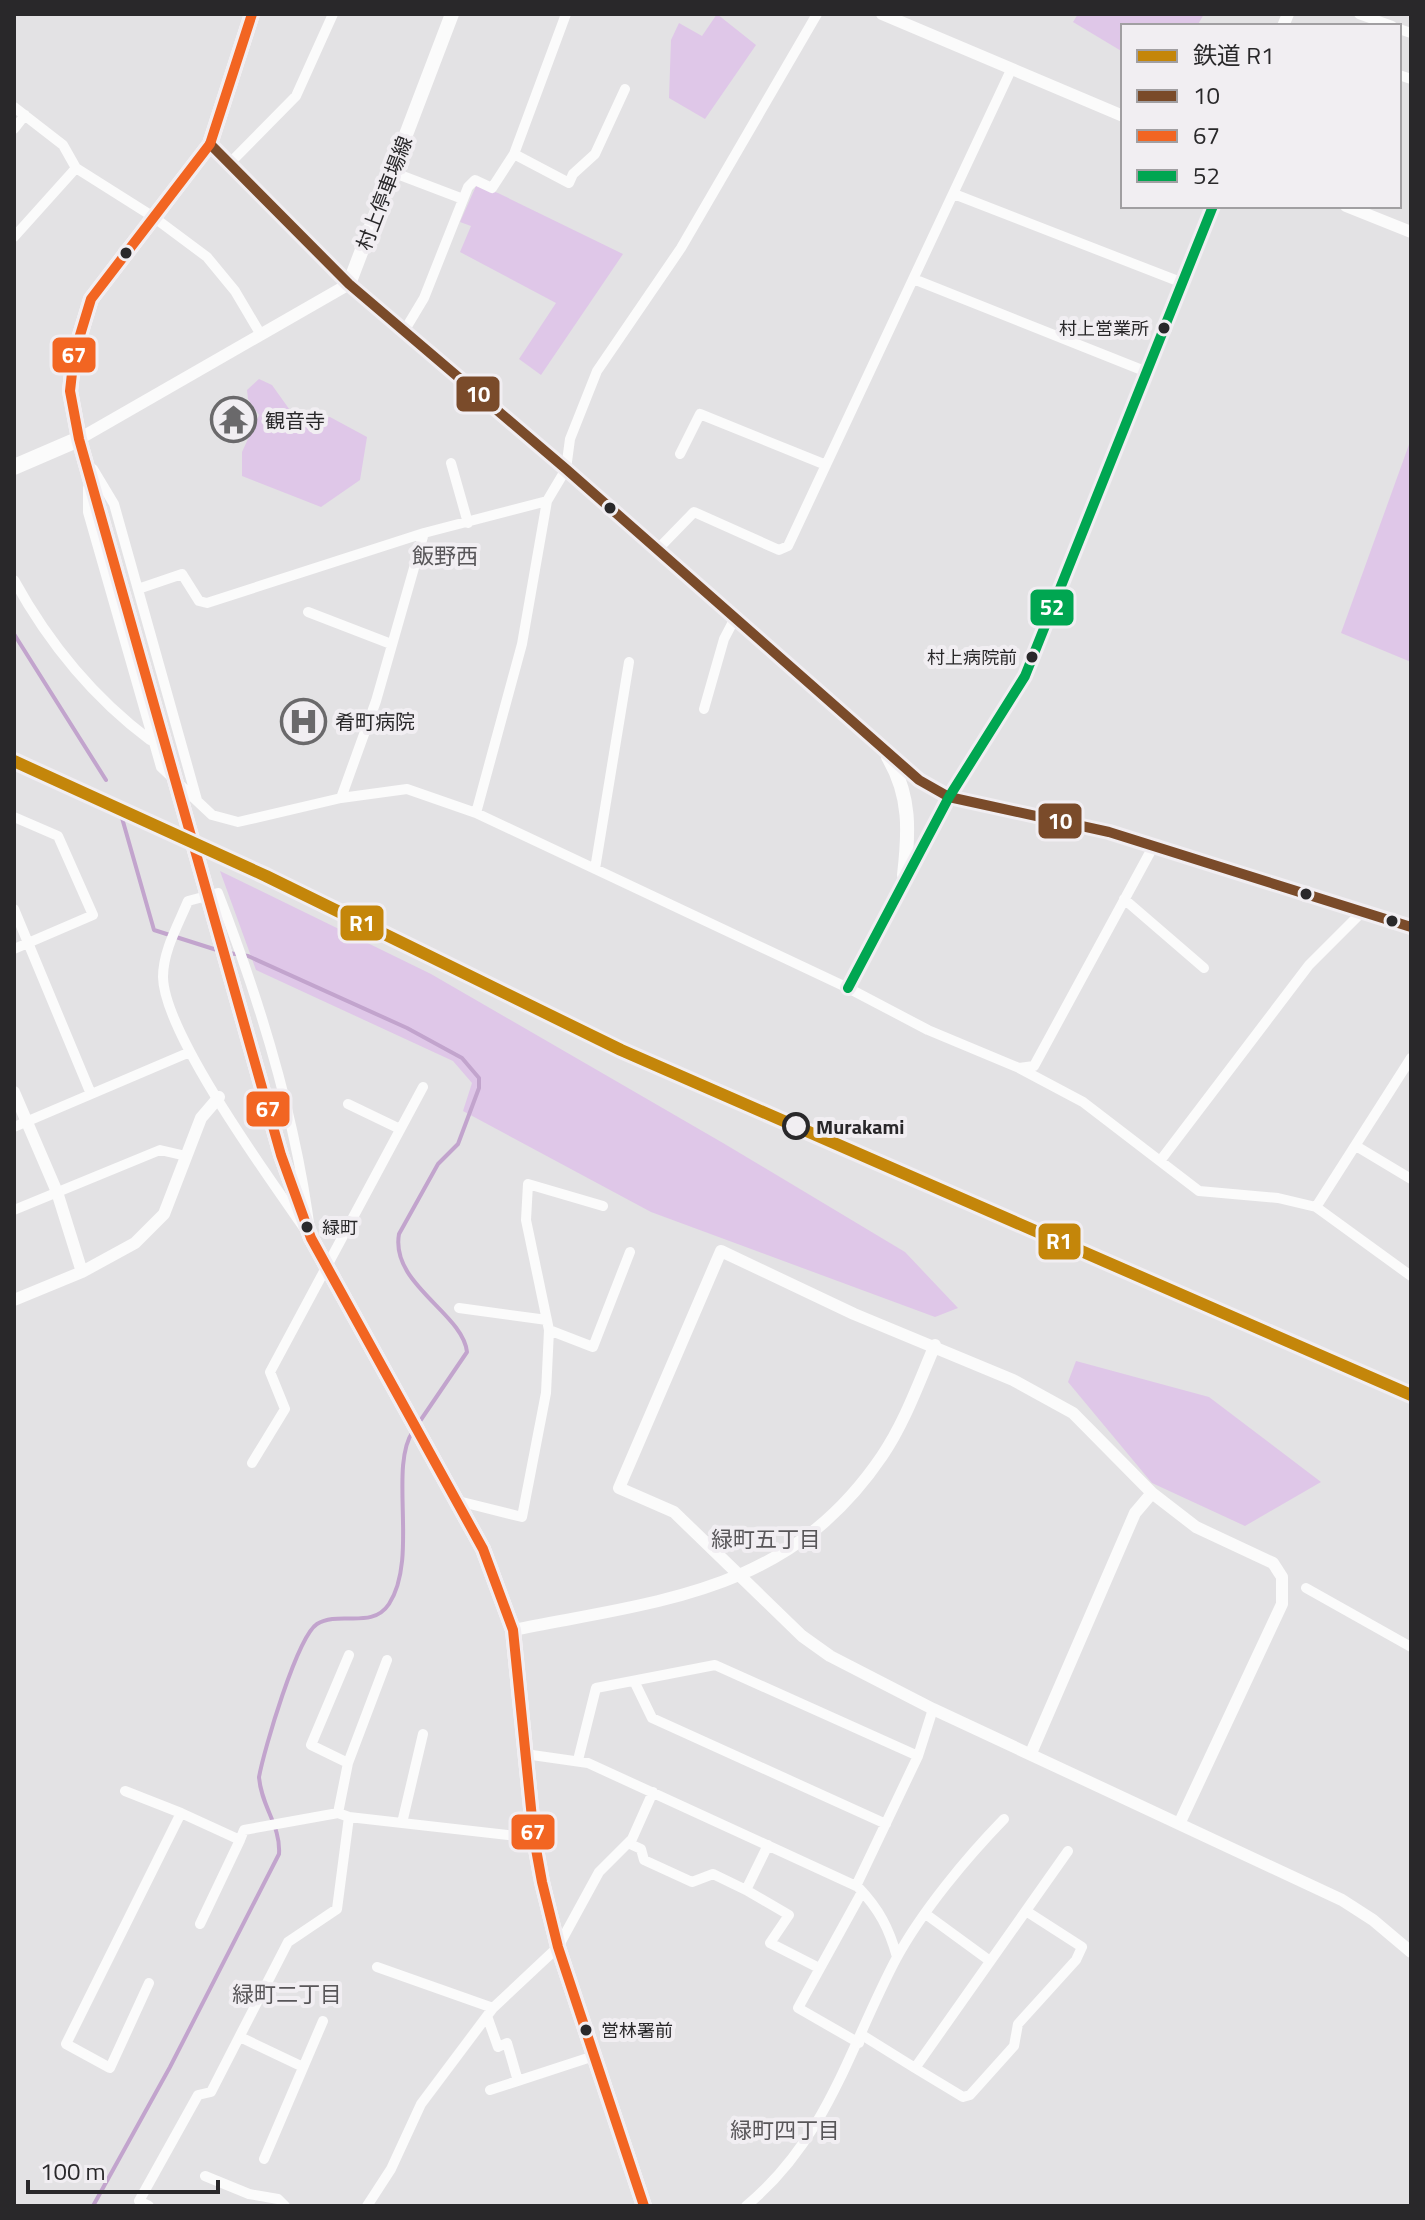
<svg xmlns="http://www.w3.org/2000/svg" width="1425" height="2220" viewBox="0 0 1425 2220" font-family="'Titillium Web','Noto Sans JP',sans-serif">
<rect width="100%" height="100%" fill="#e3e2e4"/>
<path fill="#dfc7e8" d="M 717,14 L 756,45 L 705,119 L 669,98 L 671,40 L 679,23 L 702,36 Z
M 1078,14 L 1204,14 L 1197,26 L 1123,26 L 1123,52 L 1073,22 Z
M 476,186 L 498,193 L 623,254 L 541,375 L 519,359 L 556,303 L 460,252 L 471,226 L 460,222 Z
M 259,379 L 272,385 L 297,420 L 330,417 L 367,437 L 360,480 L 321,507 L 242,476 L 242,452 L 259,415 L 248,399 L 247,390 Z
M 1411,439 L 1411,662 L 1341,633 Z
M 220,871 L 431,974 L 723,1143 L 905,1252 L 958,1308 L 935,1317 L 651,1212 L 463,1111 L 472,1083 L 453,1061 L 256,970 Z
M 1076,1361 L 1209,1397 L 1321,1482 L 1245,1526 L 1152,1483 L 1068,1382 Z"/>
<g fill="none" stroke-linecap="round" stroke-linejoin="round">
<path stroke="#c2a4cd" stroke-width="4" d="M 14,634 L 106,780
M 122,818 L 154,930 L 220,951
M 229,953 L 248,956 L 407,1028 L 462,1058 L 479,1078 L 479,1088 L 458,1144 L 438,1164 L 399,1234 C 390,1284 463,1313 467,1352 L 418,1424
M 93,2206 L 170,2067 L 279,1854 C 281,1826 261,1806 259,1777 C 264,1750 297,1637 317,1624 C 339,1610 372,1630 389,1604 C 419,1558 388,1468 413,1431"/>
<path stroke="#fbfbfb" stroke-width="10" d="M 1359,14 L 1392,26
M 1399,29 L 1411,33
M 1399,75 L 1411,79
M 14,107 L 63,145 L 76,168 L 152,216 L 207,257 L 235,291 L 261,335
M 14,129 L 25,115
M 514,154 L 569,183 L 573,174 L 595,154 L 625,89
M 229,164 L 296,96 L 333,14
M 392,172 L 463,199
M 954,194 L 1183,283
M 14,237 L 76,168
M 916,280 L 1147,372
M 403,333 L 424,298 L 468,187 L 475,180 L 492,188 L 514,154 L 566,14
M 680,454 L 700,414 L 826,465
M 451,463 L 468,523
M 93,469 L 114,504 L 197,800
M 88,488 L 88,512 L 161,767 L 212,815 L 238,822 L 341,798 L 407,789 L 476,813 L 848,988 L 928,1030 L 1019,1068 L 1034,1066 L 1154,845
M 658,549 L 694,512 L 779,550 L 788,546 L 1011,70
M 14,580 C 48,642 94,698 150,740
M 138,589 L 182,574 L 199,601 L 207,603 L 424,533 L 547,501
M 308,612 L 391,644
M 704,709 L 724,639 L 735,618
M 341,798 L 376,701 L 424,533
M 476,813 L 522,644 L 547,501 L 566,469 L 570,439 L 597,371 L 681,248 L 817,14
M 14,817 L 58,836 L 93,915 L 14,949
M 595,869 L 629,662
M 218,893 C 260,1001 297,1123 311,1238 C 275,1186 164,1035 163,977 C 163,951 178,925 188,901 Z
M 1124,899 L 1204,968
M 14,909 L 91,1094
M 1019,1068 L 1083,1102 L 1199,1191 L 1278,1198 L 1316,1207 L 1411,1276
M 348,1104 L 400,1129
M 14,1127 L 190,1052
M 1356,1146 L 1411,1179
M 1160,1161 L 1309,965 L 1361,913
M 1316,1207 L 1411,1058
M 14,1210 L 160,1150 L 186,1156
M 459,1308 L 547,1320
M 549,1330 L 593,1347 L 630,1252
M 252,1463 L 285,1409 L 270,1372 L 423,1087
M 458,1501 L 522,1517 L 546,1393 L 549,1330 L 526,1220 L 528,1184 L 603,1206
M 1306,1588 L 1411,1647
M 635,1683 L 652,1718 L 886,1824
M 525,1754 L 588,1763 L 856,1886 L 918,1756 L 933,1709
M 578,1760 L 596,1688 L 715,1665 L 918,1756
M 348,1763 L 311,1745 L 349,1655
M 125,1791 L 181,1813
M 338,1813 L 348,1763 L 387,1660
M 402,1823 L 423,1734
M 628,1843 L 641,1849 L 644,1860 L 692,1882 L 713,1874 L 746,1890 L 768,1845
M 858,1887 C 879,1909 889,1928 897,1957
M 746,1890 L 789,1915 L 770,1943 L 819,1968
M 927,1915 L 990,1961
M 200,1924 L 240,1840
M 377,1967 L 493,2008
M 149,1983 L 110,2068 L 66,2044 L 181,1813 L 240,1840 L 244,1830 L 338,1813 L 349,1817
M 487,2016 L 498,2047 L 507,2043 L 518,2081
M 862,2035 L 915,2068 L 1068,1851
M 240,2037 L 303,2067
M 859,2043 L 798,2008 L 862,1892
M 915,2068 L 963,2097 L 970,2095 L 1014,2046 L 1018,2024 L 1076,1960 L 1082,1947 L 1026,1911
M 490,2090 L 594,2056
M 264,2159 L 323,2021
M 205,2176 L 249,2194 L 278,2199 L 285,2206
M 149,2206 L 139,2201 L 198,2095 L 211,2092 L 288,1942 L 337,1909 L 349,1817 L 534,1838
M 367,2206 L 391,2169 L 421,2104 L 493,2008 L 558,1947 L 599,1872 L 632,1839 L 653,1792
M 746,2206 C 828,2138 849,2048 896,1959 C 922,1911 967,1857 1004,1819"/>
<path stroke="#fbfbfb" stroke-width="12" d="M 882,14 L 1123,116
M 1283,26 L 1288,14
M 1213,206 L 1025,676 L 949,797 L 1109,832 L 1411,927
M 1346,206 L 1411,232
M 79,439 L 349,284 L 210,144
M 14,1092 L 57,1192 L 82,1272
M 14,1300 L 82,1272 L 135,1243 L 164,1214 L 201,1118 L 219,1097
M 513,1630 C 662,1600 789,1593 882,1456 C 905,1422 919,1382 935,1345
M 1031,1753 L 1135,1513 L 1152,1493
M 1180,1822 L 1282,1604 L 1282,1577 L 1273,1563 L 1196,1527 L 1152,1493 L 1073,1413 L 1013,1380 L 854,1314 L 721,1251 L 619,1488 L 674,1512 L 802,1636 L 830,1656 L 933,1709 L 1342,1900 L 1373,1920 L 1411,1952"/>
<path stroke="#fbfbfb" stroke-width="14" d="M 452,14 L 349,284 L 566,469 L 919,780 L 949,797 L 848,988
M 888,757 C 911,796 909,832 904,875"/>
<path stroke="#fbfbfb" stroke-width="16" d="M 79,439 L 70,391 L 74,355 L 91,299 L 210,144 L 252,14"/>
<path stroke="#fbfbfb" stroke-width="16" d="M 14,467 L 79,439 L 281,1155 L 311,1238 L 483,1549 L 513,1630 L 534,1838 L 542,1882 L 558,1947 L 644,2206"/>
<defs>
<path id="bus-1" d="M 210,144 L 349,284 L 566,469 L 919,780 L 949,797 L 1109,832 L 1411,927"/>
<path id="bus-2" d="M 252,14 L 210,144 L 91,299 L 74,355 L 70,391 L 79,439 L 281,1155 L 311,1238 L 483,1549 L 513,1630 L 534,1838 L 542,1882 L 558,1947 L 644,2206"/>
<path id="bus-3" d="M 848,988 L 949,797 L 1025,676 L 1213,206"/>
</defs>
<use href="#bus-1" stroke="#f1eef2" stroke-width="16"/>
<use href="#bus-2" stroke="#f1eef2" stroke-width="16"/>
<use href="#bus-3" stroke="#f1eef2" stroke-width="16"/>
<use href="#bus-1" stroke="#7a4b2a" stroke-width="10"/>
<use href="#bus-2" stroke="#f26522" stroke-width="10"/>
<use href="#bus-3" stroke="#00a651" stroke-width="10"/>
<defs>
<path id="rail-1" d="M 14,761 L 266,876 L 621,1050 L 1411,1395"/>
</defs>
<use href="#rail-1" stroke="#f1eef2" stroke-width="18"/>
<use href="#rail-1" stroke="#c4860a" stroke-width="12"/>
</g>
<defs>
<symbol id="temple-ring" viewBox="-11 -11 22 22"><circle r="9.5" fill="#f1eef2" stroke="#6a696b" stroke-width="1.5"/><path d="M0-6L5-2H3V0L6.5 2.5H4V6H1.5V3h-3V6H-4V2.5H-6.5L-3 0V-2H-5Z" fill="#6a696b"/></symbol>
<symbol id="hospital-ring" viewBox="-11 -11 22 22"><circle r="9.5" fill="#f1eef2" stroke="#6a696b" stroke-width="1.5"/><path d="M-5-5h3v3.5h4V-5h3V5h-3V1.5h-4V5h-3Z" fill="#6a696b"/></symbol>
</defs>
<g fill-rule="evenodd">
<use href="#temple-ring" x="208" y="394" width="51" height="51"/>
<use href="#hospital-ring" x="278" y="696" width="51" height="51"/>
</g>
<g fill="#29282a" stroke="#f1eef2" stroke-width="3">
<circle cx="126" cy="253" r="7"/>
<circle cx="1164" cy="328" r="7"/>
<circle cx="610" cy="508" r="7"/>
<circle cx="1032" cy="657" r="7"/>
<circle cx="1306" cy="894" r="7"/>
<circle cx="1392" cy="921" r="7"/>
<circle cx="307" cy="1227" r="7"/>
<circle cx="586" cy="2030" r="7"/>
</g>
<circle fill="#f1eef2" stroke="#29282a" stroke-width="4" cx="796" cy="1126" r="12"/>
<g text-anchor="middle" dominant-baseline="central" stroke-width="8" stroke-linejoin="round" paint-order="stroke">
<g font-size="18" fill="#29282a" stroke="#f1eef2" text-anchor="end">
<text x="1149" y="328">村上営業所</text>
<text x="1017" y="657">村上病院前</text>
<text x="322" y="1227" text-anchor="start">緑町</text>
<text x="601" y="2030" text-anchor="start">営林署前</text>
</g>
<g font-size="20" fill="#29282a" stroke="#f1eef2">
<text transform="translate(384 193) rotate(-69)">村上停車場線</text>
</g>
<g font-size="20" fill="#29282a" stroke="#f1eef2" text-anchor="start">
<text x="265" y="420">観音寺</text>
<text x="335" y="721">肴町病院</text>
</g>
<g font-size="20" font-weight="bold" fill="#29282a" stroke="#f1eef2" text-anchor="start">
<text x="816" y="1126">Murakami</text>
</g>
<g font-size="22" fill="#585659" stroke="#f1eef2">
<text x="445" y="556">飯野西</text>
<text x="766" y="1539">緑町五丁目</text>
<text x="287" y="1994">緑町二丁目</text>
<text x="785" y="2130">緑町四丁目</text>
</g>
</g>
<g stroke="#f1eef2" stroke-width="3">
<rect x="51" y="336" width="46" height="38" rx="8" fill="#f26522"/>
<rect x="455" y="375" width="46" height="38" rx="8" fill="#7a4b2a"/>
<rect x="1029" y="588" width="46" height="39" rx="8" fill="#00a651"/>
<rect x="1037" y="802" width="46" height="38" rx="8" fill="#7a4b2a"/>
<rect x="339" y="904" width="46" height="38" rx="8" fill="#c4860a"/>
<rect x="245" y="1090" width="46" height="38" rx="8" fill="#f26522"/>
<rect x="1037" y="1222" width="45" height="39" rx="8" fill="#c4860a"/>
<rect x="510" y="1813" width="46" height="38" rx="8" fill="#f26522"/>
</g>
<g font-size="22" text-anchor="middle" font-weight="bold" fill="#fff">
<text x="74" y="363">67</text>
<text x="478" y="402">10</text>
<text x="1052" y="615">52</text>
<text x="1060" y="829">10</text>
<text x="362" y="931">R1</text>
<text x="268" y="1117">67</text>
<text x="1059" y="1249">R1</text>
<text x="533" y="1840">67</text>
</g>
<rect width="1425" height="2220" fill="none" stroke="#29282a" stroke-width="32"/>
<rect x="1121" y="24" width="280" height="184" fill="#f1eef2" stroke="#a19fa2" stroke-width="2"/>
<rect x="1137" y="50" width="40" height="12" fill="#c4860a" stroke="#a19fa2" stroke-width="2"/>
<text x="1193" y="64" font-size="24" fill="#29282a">鉄道 R1</text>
<rect x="1137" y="90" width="40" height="12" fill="#7a4b2a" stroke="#a19fa2" stroke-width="2"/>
<text x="1193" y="104" font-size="24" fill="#29282a">10</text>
<rect x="1137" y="130" width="40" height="12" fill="#f26522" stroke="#a19fa2" stroke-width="2"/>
<text x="1193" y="144" font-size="24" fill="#29282a">67</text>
<rect x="1137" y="170" width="40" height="12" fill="#00a651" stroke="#a19fa2" stroke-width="2"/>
<text x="1193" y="184" font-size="24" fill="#29282a">52</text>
<path d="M28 2180v12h190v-12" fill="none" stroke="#29282a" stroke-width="4"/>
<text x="40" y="2180" font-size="24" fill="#29282a" stroke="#f1eef2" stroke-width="6" paint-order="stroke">100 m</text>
</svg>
